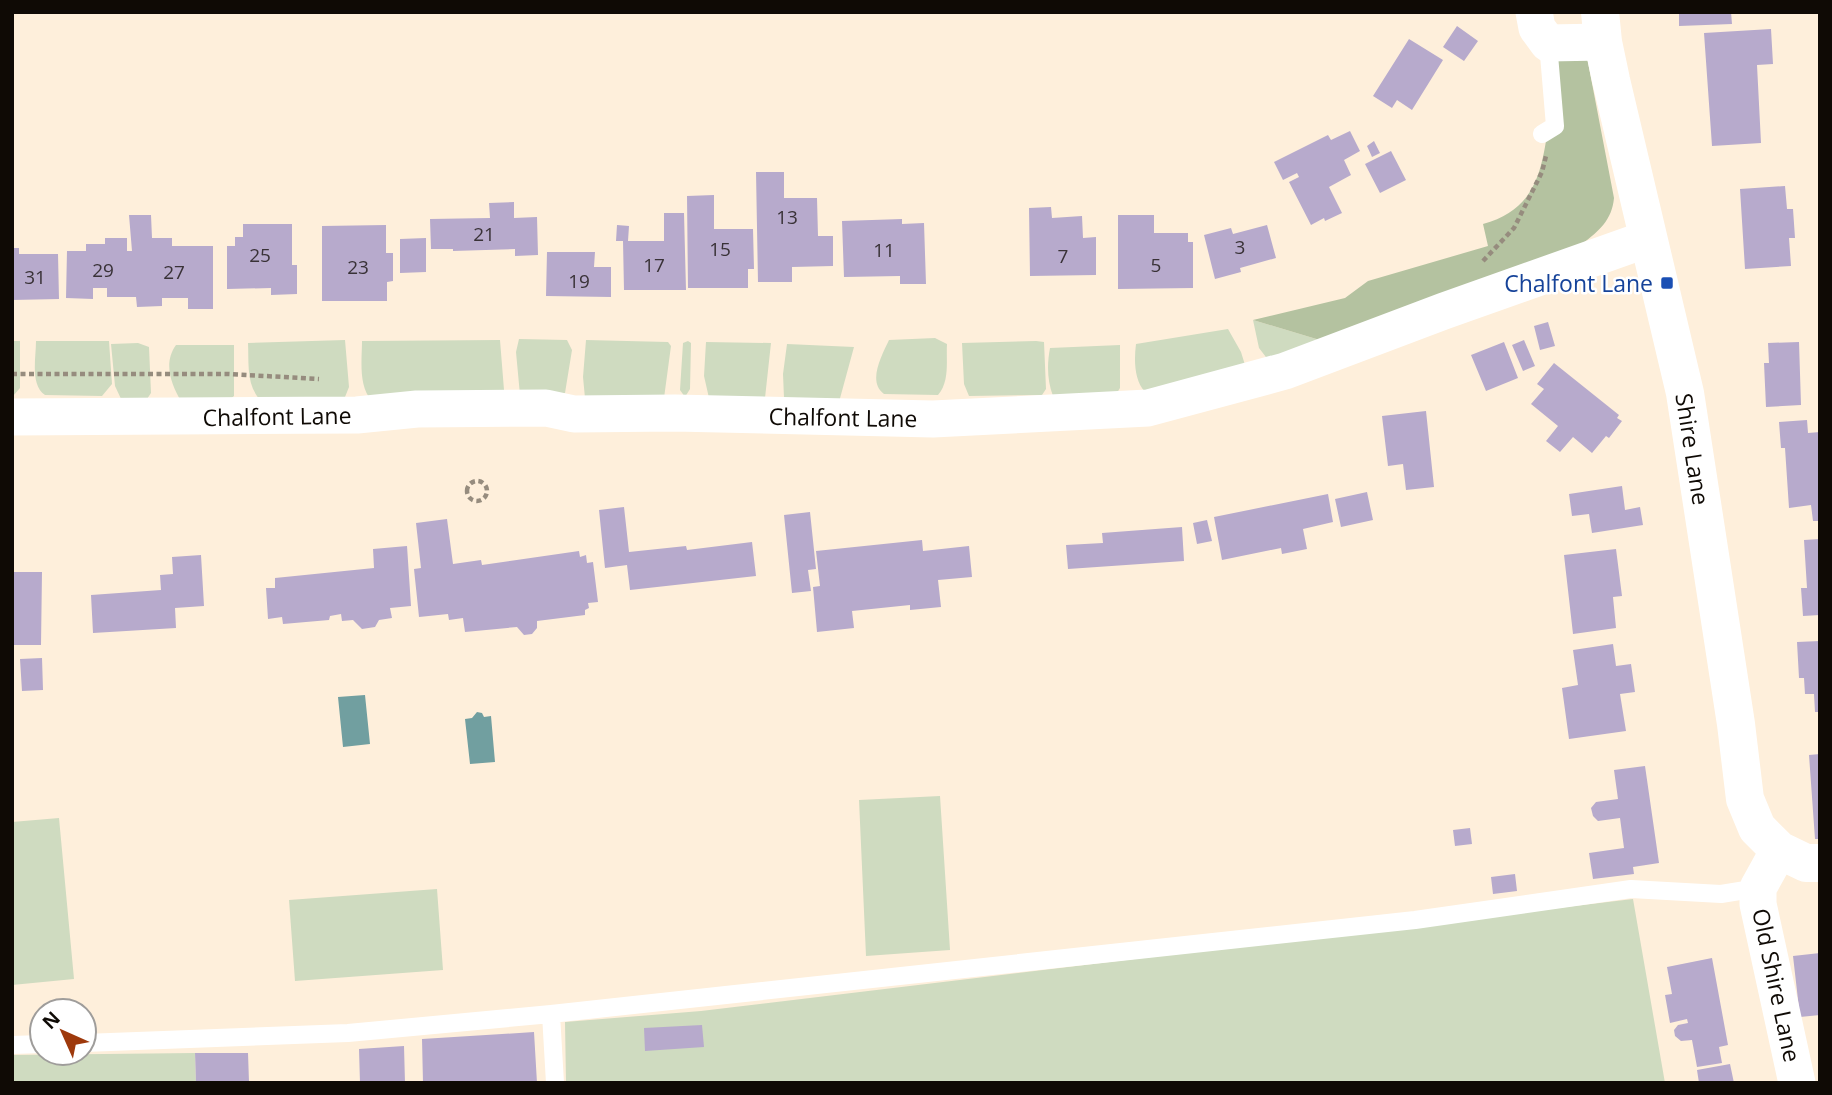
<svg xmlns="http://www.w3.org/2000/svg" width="1832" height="1095" viewBox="0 0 1832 1095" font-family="'Open Sans',sans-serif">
<rect width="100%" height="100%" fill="#feefdb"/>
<path fill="#cfdbc0" d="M 1253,320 L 1323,341 L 1269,361 L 1259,348 Z
M 1228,329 L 1241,352 L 1245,365 L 1145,392 C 1134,380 1134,360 1136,344 Z
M 935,338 L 947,344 C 946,361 950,381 938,395 L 884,394 C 867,382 882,355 889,340 Z
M 519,339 L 567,340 L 572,350 L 565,393 L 520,395 L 516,352 Z
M 345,340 L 349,387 L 345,397 L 260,400 C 246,384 249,363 248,343 Z
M 500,340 L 504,390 L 502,398 L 372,401 C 358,386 362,359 362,341 Z
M 586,340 L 668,342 L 671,346 L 664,398 L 585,398 L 583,377 Z
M 12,341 L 20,341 L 20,388 L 13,396 Z
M 36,341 L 109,341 L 112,384 L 102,396 L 45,395 C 30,385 36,358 36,341 Z
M 688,341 L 691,343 L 690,389 L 685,397 L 680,390 L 683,343 Z
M 1036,341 L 1044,342 L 1046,389 L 1042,395 L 969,396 L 964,384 L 962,343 Z
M 706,342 L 771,343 L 765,398 L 709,398 L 704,376 Z
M 138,343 L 149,347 L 151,393 L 145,402 L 122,401 L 115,386 L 111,344 Z
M 787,344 L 854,347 L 839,402 L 784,398 L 783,374 Z
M 176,345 L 234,345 L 234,396 L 225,403 L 181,401 C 171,384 163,363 176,345 Z
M 1120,345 L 1120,388 L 1115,396 L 1053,396 C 1047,380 1047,364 1050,348 Z
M 940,796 L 950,950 L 866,956 L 859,800 Z
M 59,818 L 74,979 L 12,985 L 12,822 Z
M 437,889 L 443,970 L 295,981 L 289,900 Z
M 1633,899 L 1665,1083 L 566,1083 L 565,1022 L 701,1011 Z
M 195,1053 L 196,1083 L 12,1083 L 12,1055 Z"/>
<path fill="#b4c2a0" d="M 1586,52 L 1614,198 C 1612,220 1599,231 1582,244 L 1323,341 L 1253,320 L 1345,298 L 1368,281 L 1488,246 L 1483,224 C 1537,209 1542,170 1549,121 C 1552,99 1555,77 1558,55 Z"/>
<path fill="#719fa0" d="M 365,695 L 370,744 L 343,747 L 338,697 Z
M 477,712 L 482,713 L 484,717 L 491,716 L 495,762 L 470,764 L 465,719 L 472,718 Z"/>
<path fill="#b7aacc" d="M 1679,12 L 1731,12 L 1732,24 L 1679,26 Z
M 1457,26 L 1478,41 L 1464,61 L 1443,47 Z
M 1771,29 L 1773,64 L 1757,65 L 1761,143 L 1712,146 L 1704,33 Z
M 1409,39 L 1443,60 L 1412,110 L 1397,100 L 1392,108 L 1373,96 Z
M 1350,131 L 1360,151 L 1344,160 L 1351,175 L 1329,187 L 1342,213 L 1325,221 L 1324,218 L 1311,225 L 1289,182 L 1299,177 L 1297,173 L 1283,180 L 1274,162 L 1328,135 L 1331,140 Z
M 1374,141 L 1380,153 L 1372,157 L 1367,146 Z
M 1391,151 L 1406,180 L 1380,193 L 1365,164 Z
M 756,172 L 784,172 L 784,198 L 817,198 L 818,236 L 833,236 L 833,266 L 792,267 L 792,282 L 758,282 Z
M 1785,186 L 1787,209 L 1793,209 L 1795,238 L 1789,238 L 1791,266 L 1745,269 L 1740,189 Z
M 714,195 L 714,229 L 753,229 L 754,269 L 748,269 L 748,288 L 688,288 L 687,196 Z
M 514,202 L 514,218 L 537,217 L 538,255 L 515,256 L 515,249 L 453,251 L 453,249 L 431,249 L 430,219 L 490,218 L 489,203 Z
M 1051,207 L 1052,218 L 1082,216 L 1083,238 L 1096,237 L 1096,275 L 1030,276 L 1029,208 Z
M 664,213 L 684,213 L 686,290 L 624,290 L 623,241 L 616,241 L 617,225 L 629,226 L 628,241 L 664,241 Z
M 129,215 L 151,215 L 152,238 L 172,238 L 172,246 L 213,246 L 213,309 L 188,309 L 188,298 L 162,298 L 162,306 L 137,307 L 136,297 L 107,297 L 107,288 L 93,288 L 93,299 L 66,298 L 67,251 L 86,251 L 86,244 L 105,244 L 105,238 L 127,238 L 127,251 L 132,251 Z
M 1118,215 L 1154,215 L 1154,233 L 1188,233 L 1188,242 L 1193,242 L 1193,288 L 1118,289 Z
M 902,219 L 902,224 L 924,223 L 926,284 L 900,284 L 900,276 L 844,277 L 842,221 Z
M 243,224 L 292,224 L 292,265 L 297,265 L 297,294 L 271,295 L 271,288 L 227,289 L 227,246 L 235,246 L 235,237 L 243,237 Z
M 386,225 L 386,253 L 393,253 L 393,281 L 387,282 L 387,301 L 322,301 L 322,226 Z
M 1267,225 L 1276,258 L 1240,268 L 1241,272 L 1215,279 L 1204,235 L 1231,228 L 1233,234 Z
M 426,238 L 426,272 L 400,273 L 400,239 Z
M 12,248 L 19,248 L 19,254 L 58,254 L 59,299 L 12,300 Z
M 547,252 L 595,252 L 594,267 L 611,267 L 611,297 L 546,296 Z
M 1548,322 L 1555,346 L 1540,350 L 1534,326 Z
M 1524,340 L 1535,366 L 1523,371 L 1512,345 Z
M 1504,342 L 1518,378 L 1486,391 L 1471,355 Z
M 1799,342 L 1801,405 L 1766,407 L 1764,363 L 1769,363 L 1768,343 Z
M 1554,363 L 1619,415 L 1617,418 L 1622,421 L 1609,438 L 1606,436 L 1592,453 L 1573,437 L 1560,452 L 1546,441 L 1558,426 L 1531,404 L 1544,389 L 1537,384 Z
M 1426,411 L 1434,487 L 1406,490 L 1403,464 L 1388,466 L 1382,416 Z
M 1807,420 L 1808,433 L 1820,432 L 1820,521 L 1813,521 L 1811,505 L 1789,508 L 1785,448 L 1781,448 L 1779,422 Z
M 1622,486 L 1625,510 L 1640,507 L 1643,525 L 1592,533 L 1589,514 L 1572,516 L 1569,494 Z
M 1367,492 L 1373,520 L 1341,527 L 1335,499 Z
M 1328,494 L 1333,522 L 1303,529 L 1307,549 L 1282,554 L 1281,548 L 1222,560 L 1214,517 Z
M 624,507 L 629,552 L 686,546 L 687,550 L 752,542 L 756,576 L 630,590 L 627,565 L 605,568 L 599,510 Z
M 810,512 L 816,569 L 808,570 L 811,591 L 792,593 L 784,515 Z
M 447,519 L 453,564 L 481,560 L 482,565 L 579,551 L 580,557 L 586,555 L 587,563 L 593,562 L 598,602 L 588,603 L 589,608 L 585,610 L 585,615 L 537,621 L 537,628 L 532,634 L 524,635 L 517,627 L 465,632 L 463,618 L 449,620 L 448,614 L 419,617 L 414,569 L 421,568 L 416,523 Z
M 1207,520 L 1212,541 L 1197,544 L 1193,523 Z
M 1182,527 L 1184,561 L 1068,569 L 1066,545 L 1103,543 L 1102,533 Z
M 1820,539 L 1820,615 L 1803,616 L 1801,588 L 1807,588 L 1804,540 Z
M 922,540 L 923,551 L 969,546 L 972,577 L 938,580 L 941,607 L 910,610 L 910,605 L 852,611 L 854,628 L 817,632 L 813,587 L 820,586 L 816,551 Z
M 407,546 L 411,606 L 390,608 L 392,618 L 379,620 L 375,627 L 362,629 L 353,620 L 342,621 L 341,614 L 330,616 L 329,620 L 283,624 L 282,617 L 268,619 L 266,588 L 275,588 L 275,578 L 374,568 L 373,549 Z
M 1616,549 L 1622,596 L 1613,597 L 1616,628 L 1573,634 L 1564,555 Z
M 201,555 L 204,606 L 175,608 L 176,628 L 93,633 L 91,595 L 161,590 L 160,575 L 173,574 L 172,557 Z
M 12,572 L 42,572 L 41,645 L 12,645 Z
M 1820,641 L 1820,712 L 1815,712 L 1814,694 L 1805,694 L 1804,678 L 1799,678 L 1797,642 Z
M 1613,644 L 1616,666 L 1631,664 L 1635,692 L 1620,694 L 1626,731 L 1569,739 L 1562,688 L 1578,685 L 1573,650 Z
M 42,658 L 43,690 L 22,691 L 20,659 Z
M 1820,754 L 1820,839 L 1815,839 L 1809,755 Z
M 1645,766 L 1659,863 L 1633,867 L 1634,874 L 1593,879 L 1589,853 L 1624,848 L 1620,818 L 1598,821 L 1593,816 L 1591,808 L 1596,802 L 1618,799 L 1614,770 Z
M 1470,828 L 1472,844 L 1455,846 L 1453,830 Z
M 1515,874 L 1517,891 L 1493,894 L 1491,877 Z
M 1820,953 L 1820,1015 L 1800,1017 L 1793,956 Z
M 1712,958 L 1728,1045 L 1719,1047 L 1722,1063 L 1697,1067 L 1692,1040 L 1681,1041 L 1675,1036 L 1674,1030 L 1678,1025 L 1688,1023 L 1687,1019 L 1670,1023 L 1665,995 L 1672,994 L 1667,967 Z
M 702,1025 L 704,1047 L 645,1051 L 644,1028 Z
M 534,1032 L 537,1083 L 423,1083 L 422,1039 Z
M 404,1046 L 405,1083 L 360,1083 L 359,1049 Z
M 195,1053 L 248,1053 L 249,1082 L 196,1083 Z
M 1730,1064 L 1734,1083 L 1699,1083 L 1697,1070 Z"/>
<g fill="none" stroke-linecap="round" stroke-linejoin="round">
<path stroke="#968c7e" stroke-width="4.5" stroke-dasharray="5 3.5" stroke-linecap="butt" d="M 1483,261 L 1514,228 L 1542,172 L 1546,156
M 12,374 L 229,374 L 319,379
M467 491a10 10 0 1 1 20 0a10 10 0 1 1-20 0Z"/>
<path stroke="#fff" stroke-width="18" d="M 1542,134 L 1555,126 L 1548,43
M 551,1014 L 555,1083
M 84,1043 L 348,1033 L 551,1014 L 1415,920 L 1631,889 L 1721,894 L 1758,888
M 12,1045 L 42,1044"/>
<path stroke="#fff" stroke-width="37" d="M 1534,12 L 1537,28 L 1548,43 L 1603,42
M 12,417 L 357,415 L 417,409 L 546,408 L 574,414 L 675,413 L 933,419 L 1148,408 L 1285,371 L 1444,311 L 1647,239
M 1779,850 L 1758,888 L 1758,904 L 1797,1083"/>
<path stroke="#fff" stroke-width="38" d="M 1600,12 L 1603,42 L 1611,80 L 1685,393 L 1736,724 L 1745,799 L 1757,828 L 1779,850 L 1806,863 L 1820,863"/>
</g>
<rect fill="#1a4fb4" stroke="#fff" stroke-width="2.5" x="1660" y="276" width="14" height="14" rx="3.5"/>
<g text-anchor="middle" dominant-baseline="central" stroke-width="5" stroke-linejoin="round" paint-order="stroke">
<g font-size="19" fill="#393237">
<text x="787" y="217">13</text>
<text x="484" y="234">21</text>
<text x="1240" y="247">3</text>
<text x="720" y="249">15</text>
<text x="884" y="250">11</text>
<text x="260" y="255">25</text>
<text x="1063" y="256">7</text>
<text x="654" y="265">17</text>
<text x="1156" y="265">5</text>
<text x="358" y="267">23</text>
<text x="103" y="270">29</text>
<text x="174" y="272">27</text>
<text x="35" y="277">31</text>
<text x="579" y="281">19</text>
</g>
<g font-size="23" fill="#164399" stroke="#fff" text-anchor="end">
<text x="1653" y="283">Chalfont Lane</text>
</g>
<g font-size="23" fill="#0f0a05" stroke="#fff">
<text transform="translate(277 416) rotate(-1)">Chalfont Lane</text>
<text transform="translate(843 417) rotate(1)">Chalfont Lane</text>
<text transform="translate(1693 449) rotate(81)">Shire Lane</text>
<text transform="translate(1777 985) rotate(78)">Old Shire Lane</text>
</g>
</g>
<rect width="1832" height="1095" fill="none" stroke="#0f0a05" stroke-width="28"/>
<g transform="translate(63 1032) rotate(315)"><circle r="33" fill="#ffffff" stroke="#9f9d9b" stroke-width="2"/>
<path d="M0-5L12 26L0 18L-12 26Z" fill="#9e390c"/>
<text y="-10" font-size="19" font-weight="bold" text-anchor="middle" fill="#0f0a05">N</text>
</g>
</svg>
